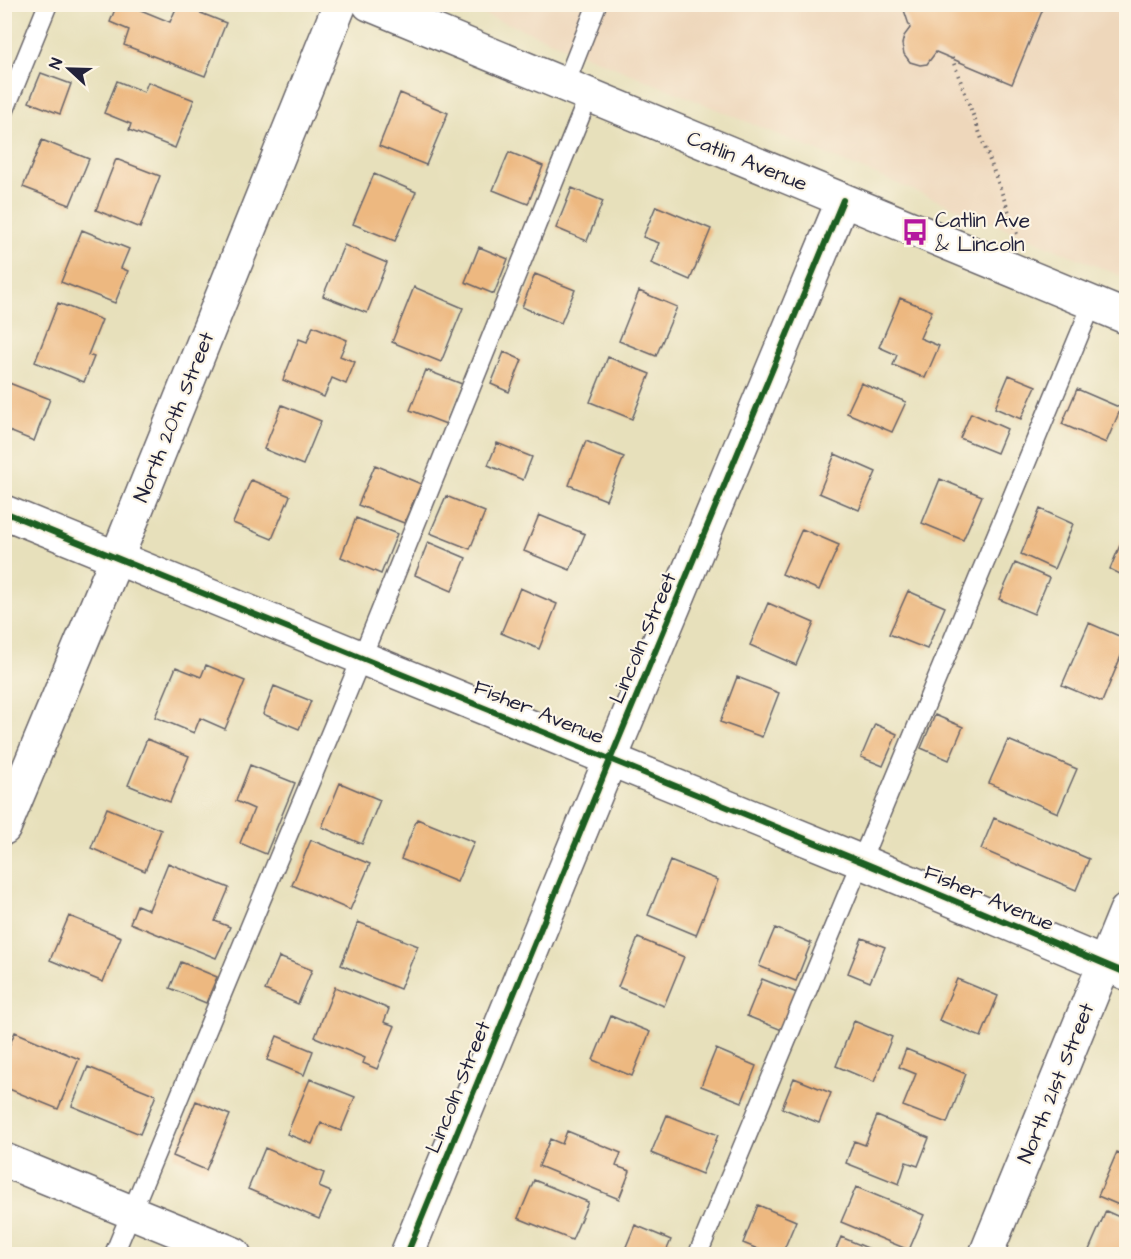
<svg xmlns="http://www.w3.org/2000/svg" width="1131" height="1259" viewBox="0 0 1131 1259" font-family="'Architects Daughter',sans-serif">
<rect width="100%" height="100%" fill="#fcf5e5"/>
<filter id="ink" filterUnits="userSpaceOnUse"><feTurbulence type="fractalNoise" baseFrequency=".0167" numOctaves="2"/><feDisplacementMap in="SourceGraphic" scale="12" xChannelSelector="R" yChannelSelector="G"/><feConvolveMatrix kernelMatrix="1 2 1 2 8 2 1 2 1" color-interpolation-filters="sRGB"/></filter>
<filter id="wash" filterUnits="userSpaceOnUse"><feTurbulence type="fractalNoise" baseFrequency=".008" numOctaves="4" result="noise"/><feDisplacementMap in="SourceGraphic" scale="24" xChannelSelector="R" yChannelSelector="G"/><feGaussianBlur stdDeviation="1.35" result="paint"/><feColorMatrix in="noise" values="0 0 0 0 0 0 0 0 0 0 0 0 0 0 0 0 0 1.4 0 .05"/><feComposite in="paint" operator="in"/></filter>
<g filter="url(#wash)">
<rect width="100%" height="100%" fill="#e7e0bb"/>
<path fill="#eed7bb" d="M 457,5 L 1126,5 L 1126,278 L 512,25 Z"/>
<g id="blocks">
<path fill="#edb880" d="M 117,4 L 126,4 L 170,22 L 178,4 L 226,23 L 205,76 L 124,45 L 129,30 L 110,22 Z
M 902,4 L 1045,4 L 1012,84 L 936,52 L 927,64 L 920,65 L 910,62 L 904,54 L 902,44 L 904,36 L 910,28 Z
M 41,73 L 71,84 L 60,114 L 29,102 Z
M 117,81 L 144,92 L 148,82 L 194,100 L 175,148 L 129,130 L 131,124 L 104,113 Z
M 400,93 L 448,113 L 426,165 L 379,146 Z
M 42,140 L 89,159 L 70,205 L 23,187 Z
M 509,152 L 543,166 L 528,204 L 493,190 Z
M 116,159 L 160,176 L 140,228 L 96,210 Z
M 374,174 L 416,192 L 395,241 L 353,224 Z
M 572,188 L 603,201 L 587,241 L 556,228 Z
M 656,206 L 711,229 L 690,280 L 651,263 L 659,243 L 643,237 Z
M 82,230 L 129,249 L 121,268 L 128,271 L 115,303 L 61,282 Z
M 344,245 L 387,263 L 367,313 L 323,296 Z
M 479,247 L 508,259 L 494,294 L 465,282 Z
M 535,274 L 575,290 L 561,323 L 522,307 Z
M 414,287 L 463,308 L 441,362 L 392,342 Z
M 639,291 L 677,307 L 656,356 L 619,341 Z
M 900,298 L 932,311 L 920,338 L 939,346 L 925,378 L 893,365 L 897,355 L 879,347 Z
M 58,303 L 102,320 L 88,355 L 94,357 L 84,382 L 35,362 Z
M 313,326 L 347,340 L 340,356 L 355,362 L 346,384 L 332,378 L 324,397 L 283,380 L 299,339 L 307,342 Z
M 504,352 L 522,360 L 509,392 L 491,384 Z
M 608,357 L 650,374 L 632,419 L 590,402 Z
M 426,370 L 462,384 L 446,424 L 410,410 Z
M 1009,375 L 1036,386 L 1021,419 L 995,408 Z
M 4,381 L 50,399 L 34,441 L 4,429 Z
M 861,383 L 906,402 L 892,432 L 847,413 Z
M 1077,389 L 1121,408 L 1106,443 L 1062,424 Z
M 282,405 L 321,421 L 303,465 L 264,449 Z
M 971,413 L 1007,429 L 997,453 L 960,438 Z
M 586,441 L 624,457 L 606,500 L 569,485 Z
M 497,443 L 532,457 L 523,480 L 488,465 Z
M 835,454 L 876,472 L 859,510 L 819,493 Z
M 375,465 L 421,484 L 404,523 L 358,505 Z
M 940,479 L 982,496 L 963,540 L 922,523 Z
M 251,480 L 290,496 L 272,539 L 233,523 Z
M 446,496 L 485,512 L 470,549 L 430,533 Z
M 1040,509 L 1073,524 L 1054,569 L 1021,554 Z
M 539,515 L 585,534 L 570,570 L 524,551 Z
M 356,518 L 397,534 L 381,574 L 341,557 Z
M 802,529 L 839,545 L 819,590 L 782,574 Z
M 1126,531 L 1126,577 L 1110,569 Z
M 428,542 L 466,558 L 452,591 L 415,575 Z
M 1015,563 L 1049,578 L 1034,614 L 999,599 Z
M 520,588 L 557,604 L 539,649 L 501,633 Z
M 908,591 L 945,607 L 927,649 L 889,634 Z
M 768,603 L 814,623 L 796,665 L 750,645 Z
M 1089,623 L 1126,639 L 1126,644 L 1102,702 L 1062,685 Z
M 206,665 L 245,681 L 225,729 L 200,718 L 194,733 L 155,717 L 176,667 L 201,677 Z
M 737,677 L 779,693 L 762,737 L 720,722 Z
M 274,686 L 311,701 L 299,729 L 263,714 Z
M 935,715 L 963,727 L 949,760 L 921,748 Z
M 875,724 L 897,734 L 883,766 L 861,757 Z
M 147,739 L 189,756 L 170,802 L 128,785 Z
M 1008,740 L 1077,769 L 1058,813 L 989,783 Z
M 250,765 L 295,783 L 266,854 L 240,843 L 254,809 L 236,801 Z
M 340,783 L 380,800 L 362,844 L 322,827 Z
M 107,808 L 161,830 L 145,871 L 91,848 Z
M 994,818 L 1089,859 L 1076,890 L 981,849 Z
M 417,819 L 474,842 L 457,882 L 401,859 Z
M 311,840 L 370,864 L 350,910 L 292,885 Z
M 670,861 L 718,880 L 696,935 L 648,915 Z
M 168,863 L 229,888 L 215,921 L 230,927 L 216,958 L 130,923 L 137,905 L 149,910 Z
M 69,916 L 121,937 L 103,982 L 50,960 Z
M 358,922 L 418,946 L 400,989 L 341,965 Z
M 775,928 L 811,943 L 796,981 L 759,966 Z
M 638,938 L 684,957 L 664,1006 L 618,987 Z
M 862,938 L 885,947 L 870,982 L 848,973 Z
M 279,957 L 312,970 L 298,1004 L 265,990 Z
M 181,962 L 217,977 L 206,1003 L 170,988 Z
M 762,979 L 797,993 L 782,1030 L 747,1016 Z
M 957,979 L 998,996 L 981,1037 L 939,1020 Z
M 335,987 L 389,1009 L 384,1022 L 395,1026 L 377,1069 L 363,1063 L 365,1058 L 315,1037 Z
M 611,1016 L 650,1032 L 632,1076 L 593,1060 Z
M 854,1021 L 892,1037 L 874,1082 L 836,1066 Z
M 15,1032 L 79,1059 L 58,1109 L 4,1087 L 4,1058 Z
M 277,1036 L 313,1051 L 304,1075 L 267,1060 Z
M 716,1049 L 756,1066 L 742,1102 L 701,1086 Z
M 906,1049 L 966,1074 L 947,1123 L 903,1106 L 916,1074 L 899,1067 Z
M 88,1067 L 156,1095 L 140,1134 L 72,1106 Z
M 794,1078 L 831,1093 L 819,1123 L 782,1108 Z
M 310,1079 L 355,1097 L 341,1131 L 321,1123 L 312,1144 L 287,1134 Z
M 196,1101 L 230,1115 L 206,1170 L 173,1156 Z
M 667,1115 L 718,1135 L 702,1174 L 651,1153 Z
M 877,1116 L 929,1138 L 918,1166 L 906,1162 L 899,1184 L 846,1163 L 854,1141 L 865,1145 Z
M 567,1131 L 621,1153 L 616,1166 L 630,1171 L 619,1199 L 539,1166 L 550,1139 L 562,1144 Z
M 265,1148 L 324,1173 L 319,1187 L 331,1192 L 319,1219 L 248,1189 Z
M 1117,1152 L 1126,1156 L 1126,1208 L 1098,1196 Z
M 534,1180 L 588,1202 L 572,1240 L 518,1218 Z
M 856,1187 L 924,1215 L 909,1250 L 841,1222 Z
M 758,1205 L 796,1221 L 782,1254 L 770,1254 L 743,1243 Z
M 1106,1211 L 1126,1220 L 1126,1254 L 1101,1254 L 1089,1250 Z
M 635,1225 L 671,1240 L 665,1254 L 623,1254 Z
M 841,1237 L 882,1254 L 834,1254 Z"/>
</g>
</g>
<g filter="url(#ink)">
<use href="#blocks" fill-opacity="0" stroke="#676468" stroke-width="1.5"/>
<g fill="none" stroke-linecap="round" stroke-linejoin="round">
<defs>
<path id="lane" d="M 565,85 L 597,4
M 4,112 L 48,4
M 114,1254 L 362,657 L 589,95
M 698,1254 L 1093,302"/>
<path id="street" d="M 369,4 L 1126,317
M 4,512 L 862,862 L 1126,973
M 4,828 L 117,557 L 340,4
M 4,1160 L 234,1254
M 407,1254 L 610,760 L 843,200"/>
<path id="secondary" d="M 986,1254 L 1126,911"/>
</defs>
<use href="#lane" stroke="#676468" stroke-width="21"/>
<use href="#street" stroke="#676468" stroke-width="36"/>
<use href="#secondary" stroke="#676468" stroke-width="36"/>
<path stroke="#676468" stroke-width="4" stroke-dasharray="1.5 4.5" stroke-linecap="butt" d="M 952,58 L 1017,234"/>
<use href="#lane" stroke="#fff" stroke-width="18"/>
<use href="#street" stroke="#fff" stroke-width="33"/>
<use href="#secondary" stroke="#fff" stroke-width="33"/>
<defs>
<path id="cycleway" d="M 4,512 L 862,862 L 1126,973
M 407,1254 L 610,760 L 843,200"/>
</defs>
<use href="#cycleway" stroke="#fcf5e5" stroke-width="10"/>
<use href="#cycleway" stroke="#1b5e20" stroke-width="6"/>
</g>
</g>
<defs>
<symbol id="bus-bare" viewBox="-9 -9 18 18"><path d="M-5-6H5V4H4V6H2V4H-2V6H-4V4H-5ZM-3.5-4V0h7V-4ZM-3.5 1.2v1.5H-2V1.2ZM2 1.2v1.5H3.5V1.2Z" fill="#b5179e" stroke="#fcf5e5" stroke-width="2.5" paint-order="stroke"/></symbol>
</defs>
<g fill-rule="evenodd">
<use href="#bus-bare" x="896" y="213" width="38" height="38"/>
</g>
<g text-anchor="middle" dominant-baseline="central" stroke-width="4.5" stroke-linejoin="round" paint-order="stroke">
<g font-size="21" fill="#22223b" stroke="#fcf5e5">
<text transform="translate(747 161) rotate(22)">Catlin Avenue</text>
<text transform="translate(174 417) rotate(-68)">North 20th Street</text>
<text transform="translate(643 638) rotate(-67)">Lincoln Street</text>
<text transform="translate(539 712) rotate(22)">Fisher Avenue</text>
<text transform="translate(989 898) rotate(23)">Fisher Avenue</text>
<text transform="translate(1056 1083) rotate(-68)">North 21st Street</text>
<text transform="translate(458 1087) rotate(-68)">Lincoln Street</text>
</g>
<g font-size="21" fill="#22223b" stroke="#fcf5e5" text-anchor="start">
<text x="935" y="220">Catlin Ave<tspan x="935" dy="24">&amp; Lincoln</tspan></text>
</g>
</g>
<rect width="1131" height="1259" fill="none" stroke="#fcf5e5" stroke-width="24"/>
<g transform="translate(69 69) rotate(292)" stroke="#fcf5e5" stroke-width="4.5" paint-order="stroke">
<path d="M0-4.5L10 22L0 15L-10 22Z" fill="#22223b"/>
<text y="-9" font-size="16" font-weight="bold" text-anchor="middle" fill="#22223b">N</text>
</g>
</svg>
